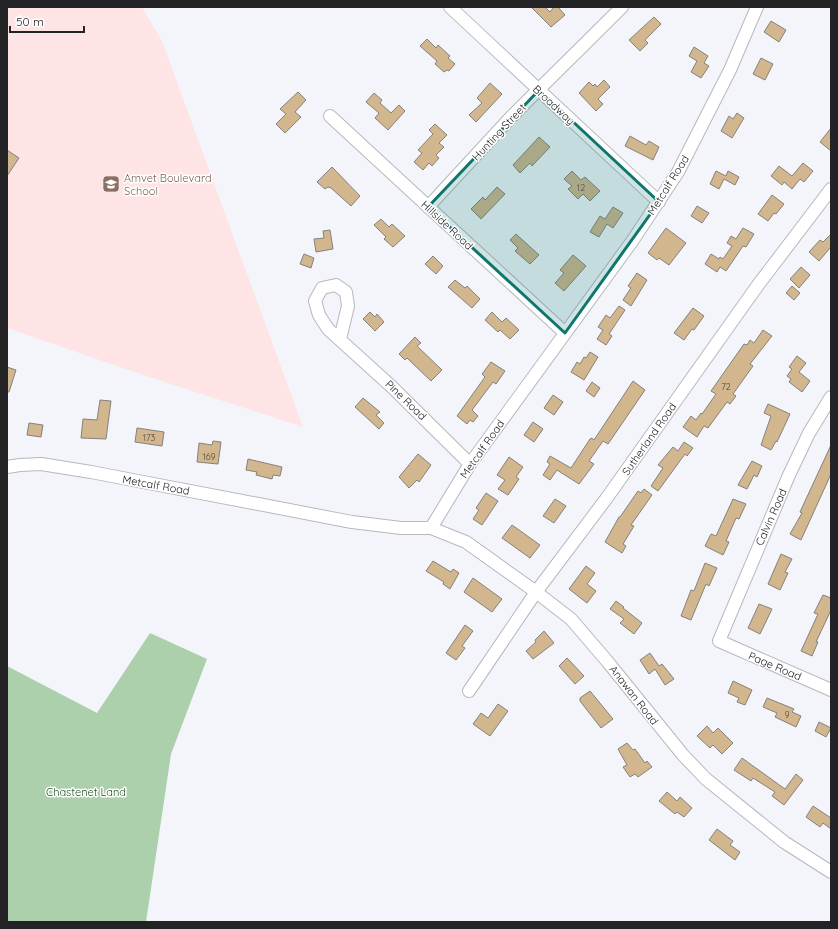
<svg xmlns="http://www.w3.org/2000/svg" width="838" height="929" viewBox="0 0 838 929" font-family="Quicksand,sans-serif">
<rect width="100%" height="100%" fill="#f3f5fb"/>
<path fill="#ffe4e5" d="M 7,7 L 142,7 L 162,41 L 303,427 L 140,374 L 7,328 Z"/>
<path fill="#accfac" d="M 150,633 L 207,659 L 171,754 L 146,922 L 7,922 L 7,666 L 97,713 Z"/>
<path fill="#d1b68e" stroke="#85817c" d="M 531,7 L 545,7 L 550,12 L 554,7 L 558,7 L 565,15 L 551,27 Z
M 654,17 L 661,24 L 645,40 L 648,43 L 640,51 L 629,40 Z
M 771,21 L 786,30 L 779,42 L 764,32 Z
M 427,39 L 436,48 L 438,45 L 450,56 L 448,58 L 455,64 L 449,71 L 447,70 L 444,72 L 435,64 L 437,61 L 420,46 Z
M 694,47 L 708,56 L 704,63 L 709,66 L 701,78 L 691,72 L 697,61 L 689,56 Z
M 761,58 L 773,64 L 765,80 L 753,74 Z
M 604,80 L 610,87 L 598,99 L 603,104 L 596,111 L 579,93 L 589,82 L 593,86 L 595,84 L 597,87 Z
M 490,83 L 502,94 L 476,122 L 469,115 L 482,103 L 477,98 Z
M 298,92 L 306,100 L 295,112 L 301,117 L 285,133 L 276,124 L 286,114 L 280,109 Z
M 374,93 L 382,100 L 380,103 L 391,113 L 399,105 L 405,111 L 388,130 L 375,118 L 379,113 L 366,102 Z
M 737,113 L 744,118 L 732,138 L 721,131 L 729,116 L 733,119 Z
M 435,124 L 447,135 L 439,143 L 444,147 L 436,155 L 439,158 L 432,166 L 429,163 L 423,170 L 414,162 L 422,153 L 418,150 L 433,134 L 429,130 Z
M 831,128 L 831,151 L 820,142 Z
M 630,136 L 646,145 L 649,141 L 659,147 L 653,160 L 625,146 Z
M 539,137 L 550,147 L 532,166 L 530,163 L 520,173 L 513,165 Z
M 7,150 L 19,158 L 7,176 Z
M 803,163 L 813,171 L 804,182 L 800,179 L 792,189 L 784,182 L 782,185 L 771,176 L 779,166 L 792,176 Z
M 332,167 L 360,196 L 351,206 L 331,188 L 328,187 L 325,189 L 317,182 Z
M 572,171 L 581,180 L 585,177 L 600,191 L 590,201 L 583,194 L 578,199 L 568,189 L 572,186 L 564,179 Z
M 716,171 L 726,176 L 728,171 L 739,177 L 735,185 L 724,179 L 719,189 L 710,184 Z
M 497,187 L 505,194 L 481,219 L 471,209 L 483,197 L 485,200 Z
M 772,195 L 784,204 L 776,214 L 774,213 L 768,221 L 758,214 Z
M 697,206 L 709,213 L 702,223 L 691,216 Z
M 613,207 L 623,213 L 613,228 L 607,224 L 599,237 L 590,232 L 600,216 L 605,219 Z
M 381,219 L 389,227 L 392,224 L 405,236 L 393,247 L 384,239 L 386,237 L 374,225 Z
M 666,228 L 686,243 L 669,265 L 659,258 L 657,260 L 648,253 Z
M 743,228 L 754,234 L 746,247 L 743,246 L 726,271 L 720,267 L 717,272 L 705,264 L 711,254 L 719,259 L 720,257 L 723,259 L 732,246 L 727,243 L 731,236 L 736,239 Z
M 330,230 L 333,249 L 316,252 L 314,239 L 324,238 L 323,231 Z
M 516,234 L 539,255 L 530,264 L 515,251 L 518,248 L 510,240 Z
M 831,234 L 831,247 L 819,261 L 809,252 L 820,240 L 823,242 Z
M 304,254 L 314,258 L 311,268 L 300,264 Z
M 573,255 L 586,266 L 564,291 L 555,283 L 564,273 L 560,270 Z
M 433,256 L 443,266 L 436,274 L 425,264 Z
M 801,267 L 810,275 L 799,288 L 790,279 Z
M 637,273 L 647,280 L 631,306 L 623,300 L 631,288 L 628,286 Z
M 455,280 L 465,288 L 467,286 L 480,299 L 472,308 L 448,287 Z
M 792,286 L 800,293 L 794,300 L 786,293 Z
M 619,306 L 625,310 L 609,334 L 612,336 L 606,345 L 597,339 L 603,330 L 598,327 L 606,315 L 610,318 Z
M 693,308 L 704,316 L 694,330 L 692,329 L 684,340 L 674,333 Z
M 370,312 L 375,317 L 377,314 L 384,322 L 375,331 L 363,319 Z
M 492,312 L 502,322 L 506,318 L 519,330 L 510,339 L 500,330 L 498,332 L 485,320 Z
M 763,330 L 772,336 L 750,364 L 753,366 L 733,394 L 736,396 L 730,404 L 727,402 L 708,428 L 704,426 L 697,437 L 683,427 L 691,416 L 696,420 L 701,413 L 702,414 L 716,394 L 711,391 L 744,344 L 747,345 L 750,340 L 754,343 Z
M 415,337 L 421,343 L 417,346 L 442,370 L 431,381 L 407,358 L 405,360 L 399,354 Z
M 590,352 L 598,357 L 584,380 L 571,372 L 577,362 L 580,364 L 584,357 L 586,358 Z
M 797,356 L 806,363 L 799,372 L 810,381 L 802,392 L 789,382 L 791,379 L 787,376 L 792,369 L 789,367 Z
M 491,362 L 505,371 L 496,384 L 493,382 L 472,410 L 478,416 L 473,422 L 470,420 L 467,424 L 457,416 L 485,377 L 482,374 Z
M 7,367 L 16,370 L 9,392 L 7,392 Z
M 633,381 L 645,390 L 608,444 L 603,441 L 589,461 L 594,464 L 579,484 L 557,470 L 550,480 L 543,475 L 550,464 L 547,462 L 550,456 L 571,468 L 590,439 L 592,438 L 594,440 Z
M 592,382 L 600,388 L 594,397 L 586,391 Z
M 553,395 L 563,402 L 554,415 L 544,408 Z
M 363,398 L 380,412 L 376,415 L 384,423 L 379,429 L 355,407 Z
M 100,400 L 111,401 L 106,439 L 81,438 L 83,419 L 97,420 Z
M 768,404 L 790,414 L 777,442 L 776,441 L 771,450 L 761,445 L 771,416 L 764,413 Z
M 533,422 L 543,429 L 534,442 L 524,435 Z
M 29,423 L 43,425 L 41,437 L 27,435 Z
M 137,428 L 164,432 L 162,446 L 135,442 Z
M 213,441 L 221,442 L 218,464 L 197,462 L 199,443 L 212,445 Z
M 684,442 L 693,448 L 687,456 L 685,454 L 658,491 L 651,486 L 663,468 L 658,465 L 673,447 L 678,451 Z
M 831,445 L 831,474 L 801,540 L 790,534 L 802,513 L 800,512 Z
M 418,454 L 431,465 L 419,482 L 417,480 L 409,488 L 399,477 Z
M 509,457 L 523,467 L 516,477 L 519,479 L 508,495 L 498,489 L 505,480 L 497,475 Z
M 248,459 L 282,467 L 280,476 L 273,475 L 272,479 L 256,475 L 257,472 L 246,470 Z
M 752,461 L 762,466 L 757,477 L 754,475 L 747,489 L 738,485 Z
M 644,489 L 652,495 L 631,525 L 634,526 L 623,544 L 626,546 L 622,553 L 605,542 L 619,517 L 620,517 L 638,491 L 641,493 Z
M 486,493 L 498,501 L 482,525 L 473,519 L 479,510 L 476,508 Z
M 555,499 L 566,506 L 554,523 L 543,516 Z
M 733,499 L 746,504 L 739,519 L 736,518 L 726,541 L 729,542 L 723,555 L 705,546 L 711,534 L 716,536 Z
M 512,525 L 540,545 L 530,558 L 502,538 Z
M 781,554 L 792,559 L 785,572 L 788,573 L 780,590 L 768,584 Z
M 433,561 L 451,572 L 453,569 L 459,573 L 450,589 L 443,584 L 444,582 L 426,571 Z
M 705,563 L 717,568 L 709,586 L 706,584 L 691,620 L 681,616 L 691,590 L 694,591 Z
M 586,566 L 595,573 L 587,584 L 596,591 L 587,603 L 569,589 Z
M 473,578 L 502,599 L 492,612 L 464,592 Z
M 823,595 L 831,598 L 831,610 L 816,642 L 818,642 L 812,656 L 801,651 L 818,614 L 814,613 Z
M 616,601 L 624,607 L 623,608 L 642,623 L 634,634 L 620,623 L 624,619 L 610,609 Z
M 759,604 L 772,609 L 760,634 L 748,628 Z
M 465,625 L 473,631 L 462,646 L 465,648 L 456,660 L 446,653 Z
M 544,631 L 554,643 L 533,659 L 526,651 L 536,642 L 535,640 Z
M 650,653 L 659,666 L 662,664 L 674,679 L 665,685 L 655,669 L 649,674 L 640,660 Z
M 567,658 L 584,676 L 575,684 L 559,666 Z
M 733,681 L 752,690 L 745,705 L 737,702 L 739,698 L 728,693 Z
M 590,691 L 613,719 L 601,728 L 580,701 L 580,698 Z
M 767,698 L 794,709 L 792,712 L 801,716 L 796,727 L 775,717 L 777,713 L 763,707 Z
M 498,704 L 508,711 L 490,736 L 473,724 L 481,713 L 488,718 Z
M 819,722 L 831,728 L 826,737 L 815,731 Z
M 707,726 L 713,733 L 718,728 L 733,743 L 722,754 L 713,745 L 710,748 L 697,736 Z
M 627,743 L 633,750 L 635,749 L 645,763 L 647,761 L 652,767 L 638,777 L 635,774 L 630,777 L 623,767 L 627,765 L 618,749 Z
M 742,758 L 785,789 L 796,774 L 803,780 L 784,805 L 772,796 L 775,792 L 753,778 L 751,781 L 734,770 Z
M 667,792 L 677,801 L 680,797 L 692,808 L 684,817 L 677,812 L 675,814 L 659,801 Z
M 813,806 L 831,818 L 831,829 L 823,823 L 820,827 L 806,817 Z
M 717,829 L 733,841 L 730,845 L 740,852 L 735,860 L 709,840 Z"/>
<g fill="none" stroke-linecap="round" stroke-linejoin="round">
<defs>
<path id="minor" d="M 450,7 L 659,202
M 330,116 L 565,333
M 428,207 L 511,117 L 622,7
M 340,339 L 348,306 L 346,292 L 336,285 L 322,288 L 315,301 L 319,315 L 328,329 L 392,387 L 470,464
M 831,397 L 809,433 L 789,475 L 719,641 L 831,690
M 7,467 L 20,465 L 41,464 L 91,472 L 352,522 L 401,528 L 431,528 L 466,542 L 536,592 L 571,619 L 607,661 L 683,755 L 706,779 L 784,842 L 831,872
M 431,528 L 470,464 L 633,240 L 678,172 L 730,70 L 757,7
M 469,691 L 536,592 L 606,499 L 758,285 L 831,189"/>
</defs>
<use href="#minor" stroke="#b7b8bf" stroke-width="14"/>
<use href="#minor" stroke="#fff" stroke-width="12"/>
</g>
<path fill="#0f766e" fill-opacity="0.2" stroke="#0f766e" stroke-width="3" stroke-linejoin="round" d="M 539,90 L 659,202 L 565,333 L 428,207 Z"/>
<defs>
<symbol id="school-square" viewBox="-11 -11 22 22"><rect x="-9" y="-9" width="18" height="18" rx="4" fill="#8d6e63" stroke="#fff"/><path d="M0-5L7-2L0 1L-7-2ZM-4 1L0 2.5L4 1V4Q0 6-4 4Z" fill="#fff"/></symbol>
</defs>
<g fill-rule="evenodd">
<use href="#school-square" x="101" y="174" width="20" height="20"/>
</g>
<g text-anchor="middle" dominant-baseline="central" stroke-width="3" stroke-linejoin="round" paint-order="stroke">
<g font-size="9" fill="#4e4840">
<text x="581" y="187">12</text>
<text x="726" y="386">72</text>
<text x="149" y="437">173</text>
<text x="209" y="456">169</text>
<text x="787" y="714">9</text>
</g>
<g font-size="11" fill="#232326" stroke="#fff">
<text transform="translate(554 105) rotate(43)">Broadway</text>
<text transform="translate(499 132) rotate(-47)">Hunting Street</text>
<text transform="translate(668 185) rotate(-58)">Metcalf Road</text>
<text transform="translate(447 225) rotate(43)">Hillside Road</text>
<text transform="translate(406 400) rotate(44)">Pine Road</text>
<text transform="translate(649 439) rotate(-55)">Sutherland Road</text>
<text transform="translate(482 449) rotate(-55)">Metcalf Road</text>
<text transform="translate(156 485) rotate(10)">Metcalf Road</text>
<text transform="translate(771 517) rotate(-66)">Calvin Road</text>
<text transform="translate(775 666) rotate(23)">Page Road</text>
<text transform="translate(634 695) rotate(52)">Anawan Road</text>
</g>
<g font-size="11" fill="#785e54" stroke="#fff" text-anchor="start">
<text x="124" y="178">Amvet Boulevard<tspan x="124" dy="13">School</tspan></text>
</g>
<g font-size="11" fill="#1e4f21" stroke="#fff">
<text x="86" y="792">Chastenet Land</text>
</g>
</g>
<rect width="838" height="929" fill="none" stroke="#232326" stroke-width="16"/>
<path d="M10 26v6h74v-6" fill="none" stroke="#232326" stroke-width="2"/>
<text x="16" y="26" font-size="12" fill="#232326" stroke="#ffffff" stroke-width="3" paint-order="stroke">50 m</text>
</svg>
